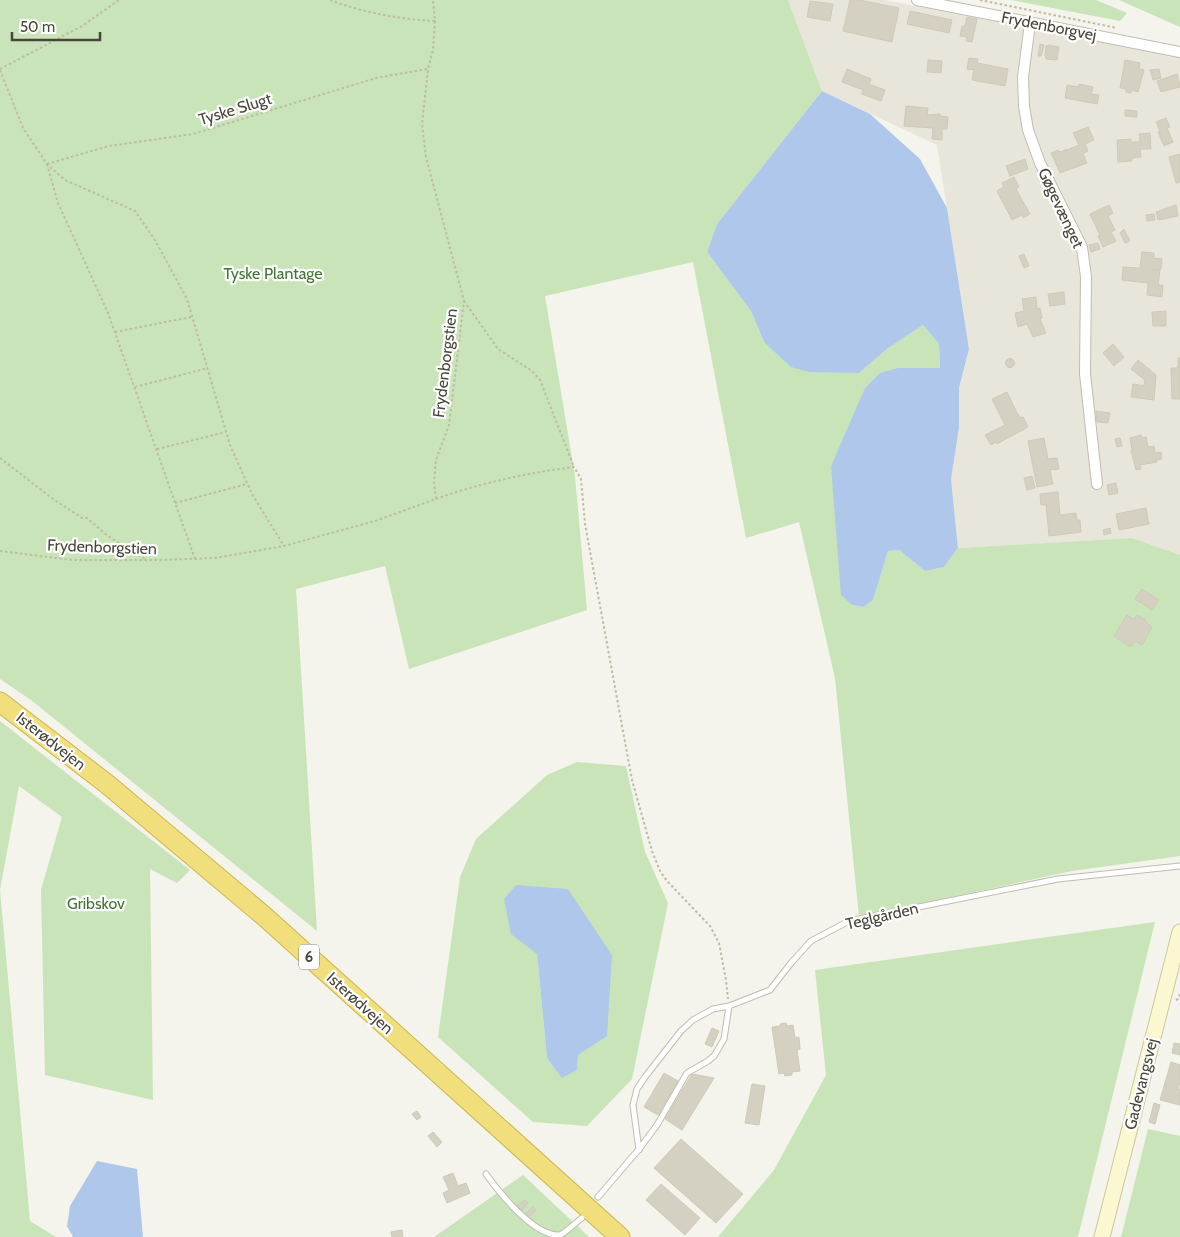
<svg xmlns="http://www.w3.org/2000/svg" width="1180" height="1237" viewBox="0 0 1180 1237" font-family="Cabin,sans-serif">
<rect width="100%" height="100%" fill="#f4f3ec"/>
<path fill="#e8e6db" d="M 788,0 L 884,0 L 1180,57 L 1180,555 L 1132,538 L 958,548 L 951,479 L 959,428 L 959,388 L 969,349 L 937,145 L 822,91 Z"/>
<path fill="#c9e4b9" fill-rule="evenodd" d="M 0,0 L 788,0 L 822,91 L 717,224 L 707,252 L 751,311 L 764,342 L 859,373 L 887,349 L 923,325 L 939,344 L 940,369 L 898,368 L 847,431 L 831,466 L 852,605 L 864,607 L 873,600 L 888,551 L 899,550 L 925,571 L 944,567 L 958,548 L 1132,538 L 1180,555 L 1180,856 L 1072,871 L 859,917 L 835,678 L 799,522 L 746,538 L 693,262 L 545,296 L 575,476 L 587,610 L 409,669 L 385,566 L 296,589 L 317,931 L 31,700 L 0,679 Z
M 1011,0 L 1096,0 L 1127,13 L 1120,21 Z
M 1119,0 L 1180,0 L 1180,27 Z
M 0,721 L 190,870 L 177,883 L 150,869 L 153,1100 L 45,1075 L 41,890 L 62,817 L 19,786 L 0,890 L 30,1221 L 56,1237 L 0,1237 Z
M 577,762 L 626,766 L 645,852 L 668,903 L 632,1079 L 587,1126 L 533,1122 L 438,1037 L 460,877 L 476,839 L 547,775 ZM 537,954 L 563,1078 L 547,1058 Z
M 1155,922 L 1078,1237 L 718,1237 L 774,1170 L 826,1075 L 815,970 Z
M 1148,1129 L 1180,1136 L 1180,1237 L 1121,1237 Z
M 523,1175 L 589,1237 L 434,1237 Z"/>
<path fill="#afc7ea" d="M 822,91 L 870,114 L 920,159 L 947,208 L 969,349 L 959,388 L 959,428 L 951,479 L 958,548 L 944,567 L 925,571 L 899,550 L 888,551 L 873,600 L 864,607 L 852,605 L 841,595 L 831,466 L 865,388 L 880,373 L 898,368 L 940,368 L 939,344 L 923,325 L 887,349 L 859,373 L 809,372 L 791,367 L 764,342 L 751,311 L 707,252 L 717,224 Z
M 516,885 L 568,889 L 612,955 L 607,1036 L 578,1055 L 577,1070 L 562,1078 L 547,1058 L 537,954 L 511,934 L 504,899 Z
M 97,1161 L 137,1169 L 143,1237 L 73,1237 L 67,1226 L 70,1206 Z"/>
<path fill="#d5d1c2" stroke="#cfcab6" d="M 850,0 L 859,0 L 899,8 L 892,42 L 843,31 Z
M 810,1 L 833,4 L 830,21 L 807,17 Z
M 910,11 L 952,20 L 949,33 L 907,24 Z
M 967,17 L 977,19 L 972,42 L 966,41 L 967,37 L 960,36 L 962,26 L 965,26 Z
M 1040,44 L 1044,45 L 1041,56 L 1038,56 Z
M 1048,45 L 1059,47 L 1057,60 L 1046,59 L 1046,57 L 1045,56 L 1046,46 Z
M 969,58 L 978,59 L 977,63 L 1008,69 L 1005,86 L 972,80 L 974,70 L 967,69 Z
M 928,60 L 942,61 L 941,73 L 927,72 Z
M 1125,60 L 1140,63 L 1139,69 L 1144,70 L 1138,92 L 1132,90 L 1131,93 L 1126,92 L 1126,89 L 1120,88 Z
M 847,69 L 871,79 L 869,84 L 885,90 L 881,101 L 862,94 L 863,90 L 842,82 Z
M 1159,69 L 1161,78 L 1153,80 L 1150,70 Z
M 1177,74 L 1180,87 L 1161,92 L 1157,81 Z
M 1079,84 L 1093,87 L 1091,94 L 1099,95 L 1097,104 L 1065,98 L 1067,85 L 1078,87 Z
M 906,106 L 928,108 L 927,115 L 940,114 L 940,116 L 948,117 L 947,129 L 942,129 L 942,140 L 932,139 L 933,128 L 904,126 Z
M 1125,110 L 1137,111 L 1137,117 L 1125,116 Z
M 1166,118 L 1170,127 L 1167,128 L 1173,142 L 1164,146 L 1158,132 L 1160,131 L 1156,122 Z
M 1088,127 L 1094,140 L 1085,144 L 1088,151 L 1083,154 L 1087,163 L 1060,173 L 1051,153 L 1058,150 L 1060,152 L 1067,149 L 1067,150 L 1079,145 L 1073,133 Z
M 1150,133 L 1151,149 L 1140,149 L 1141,157 L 1132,158 L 1132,161 L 1118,162 L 1117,140 L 1131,139 L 1131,142 L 1140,142 L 1139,134 Z
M 1180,154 L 1180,182 L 1176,183 L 1169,157 Z
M 1025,159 L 1028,169 L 1010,176 L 1006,166 Z
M 1014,177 L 1019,187 L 1016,189 L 1030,214 L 1023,218 L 1022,215 L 1012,220 L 997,191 L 1004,187 L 1002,183 Z
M 1109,205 L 1113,213 L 1108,216 L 1115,230 L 1111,232 L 1116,241 L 1103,247 L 1098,236 L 1100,235 L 1090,214 Z
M 1176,205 L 1178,216 L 1158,220 L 1156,212 Z
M 1154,214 L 1155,220 L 1147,221 L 1146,215 Z
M 1124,229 L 1130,241 L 1125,243 L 1120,233 Z
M 1098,243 L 1100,249 L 1091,252 L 1089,245 Z
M 1142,252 L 1154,253 L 1154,258 L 1162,259 L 1161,269 L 1152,270 L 1160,270 L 1158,285 L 1163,285 L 1162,297 L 1147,295 L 1148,283 L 1122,280 L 1123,267 L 1140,268 Z
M 1024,254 L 1029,266 L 1024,268 L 1019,256 Z
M 1064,292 L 1065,304 L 1050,306 L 1048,294 Z
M 1036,297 L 1037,309 L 1040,308 L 1042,318 L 1040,319 L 1046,333 L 1033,337 L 1027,324 L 1018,327 L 1015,313 L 1024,311 L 1022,299 Z
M 1166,311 L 1166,326 L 1153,326 L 1152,312 Z
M 1113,344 L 1124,357 L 1114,366 L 1103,353 Z
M 1178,358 L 1180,358 L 1180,399 L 1172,399 L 1171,368 L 1178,368 Z
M1005.5 363a4.5 4.5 0 1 1 9 0a4.5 4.5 0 1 1-9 0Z
M 1138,360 L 1156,375 L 1154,400 L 1131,397 L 1133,384 L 1144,386 L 1145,380 L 1131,369 Z
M 1007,392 L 1017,413 L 1021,418 L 1023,417 L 1028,427 L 997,444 L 996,442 L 991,445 L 985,435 L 1005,425 L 992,399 Z
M 1096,411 L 1110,413 L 1108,423 L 1097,422 Z
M 1141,435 L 1142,438 L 1146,437 L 1148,447 L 1154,446 L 1155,453 L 1161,452 L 1162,459 L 1156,460 L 1157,462 L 1140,465 L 1141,469 L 1136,470 L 1131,451 L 1132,451 L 1130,438 Z
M 1044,438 L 1048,459 L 1057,458 L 1059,469 L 1050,470 L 1053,484 L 1037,487 L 1028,441 Z
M 1120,438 L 1122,446 L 1117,447 L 1115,439 Z
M 1032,476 L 1035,488 L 1027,490 L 1024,478 Z
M 1116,483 L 1118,493 L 1109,495 L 1107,485 Z
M 1058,492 L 1060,515 L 1076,513 L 1077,520 L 1080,520 L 1081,532 L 1049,536 L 1046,505 L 1041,505 L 1040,494 Z
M 1146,508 L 1149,524 L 1119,530 L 1116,514 Z
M 1110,528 L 1111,533 L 1104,535 L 1103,530 Z
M 1142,589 L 1159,600 L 1152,610 L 1135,599 Z
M 1127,615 L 1134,619 L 1137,615 L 1146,620 L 1145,622 L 1152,627 L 1142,645 L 1135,641 L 1130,647 L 1114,636 Z
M 786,1023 L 787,1026 L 793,1025 L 795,1038 L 799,1037 L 800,1049 L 797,1050 L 800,1071 L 792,1072 L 792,1075 L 785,1076 L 784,1073 L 779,1074 L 772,1027 L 780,1026 L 780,1024 Z
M 712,1028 L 719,1031 L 712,1047 L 705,1044 Z
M 1174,1043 L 1180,1044 L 1180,1055 L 1172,1053 Z
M 1171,1062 L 1180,1065 L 1180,1082 L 1178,1089 L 1180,1089 L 1180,1105 L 1160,1100 Z
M 664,1073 L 678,1081 L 658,1115 L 644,1107 Z
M 692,1074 L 714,1078 L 682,1130 L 665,1119 Z
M 752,1084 L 765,1086 L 759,1125 L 745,1123 Z
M 1154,1103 L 1160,1105 L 1155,1124 L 1149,1122 Z
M 417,1111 L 421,1117 L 417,1120 L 412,1114 Z
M 433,1132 L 442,1142 L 437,1147 L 428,1136 Z
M 681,1139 L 743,1194 L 716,1223 L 654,1168 Z
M 453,1173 L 458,1186 L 466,1183 L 470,1193 L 447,1203 L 443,1193 L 449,1190 L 443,1177 Z
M 661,1184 L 700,1218 L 685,1235 L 646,1200 Z
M 525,1200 L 528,1203 L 521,1211 L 517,1206 Z
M 533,1207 L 536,1210 L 528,1217 L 525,1214 Z
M 402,1230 L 403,1237 L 392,1237 L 391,1232 Z"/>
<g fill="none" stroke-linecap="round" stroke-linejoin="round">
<defs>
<path id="lane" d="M 639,1150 L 633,1105 L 637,1089 L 645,1077 L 681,1031 L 693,1020 L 713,1009 L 729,1006
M 486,1174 C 498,1191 534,1237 560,1235 C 568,1231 575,1223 582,1218
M 598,1197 L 640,1148 L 657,1125 L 687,1073 L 708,1061 L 714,1056 L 724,1039 L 729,1006 L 770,990 L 791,963 L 811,941 L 849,921 L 1058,879 L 1180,866"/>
<path id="street" d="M 917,0 L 1180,52
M 1030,23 L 1023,77 L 1024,106 L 1028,130 L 1040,163 L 1082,247 L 1086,277 L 1085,374 L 1097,484"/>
<path id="secondary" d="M 1102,1237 L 1180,932"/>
<path id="highway" d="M 0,702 L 107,784 L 264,916 L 620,1237"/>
</defs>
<use href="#lane" stroke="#bfbdaf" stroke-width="7"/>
<use href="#street" stroke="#bfbdaf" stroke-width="12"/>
<use href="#secondary" stroke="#ccc89e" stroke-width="17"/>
<use href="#highway" stroke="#ceb74c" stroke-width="21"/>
<path stroke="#bfbba2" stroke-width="2" stroke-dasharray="2.5 2.5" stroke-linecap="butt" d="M 330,0 C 365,13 398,19 435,21
M 980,0 L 1117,28
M 0,69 L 82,26 L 119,0
M 0,70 L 23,128 L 47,164 L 65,180 L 135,211 L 155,240 L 187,299 L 230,445 L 252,494 L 284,546
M 47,164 L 58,203 L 108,313 L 195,559
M 47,164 L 109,146 L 193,134 L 376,78 L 427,69
M 464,301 L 498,349 L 532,371 L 540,380 L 574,467
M 115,332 L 191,317
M 135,387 L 208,368
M 157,449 L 226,432
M 0,458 L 53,499 L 82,518 L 87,518 L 108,536 L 145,559
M 436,499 C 480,483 527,473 574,467 L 581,479 L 585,524 L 632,780 L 652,851 L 660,871 L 667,881 L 710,926 L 719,943 L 726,980 L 728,999
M 175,503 L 247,484
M 0,551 L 73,560 L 158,560 L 215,558 L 284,546 L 375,521 L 436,499 L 434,483 L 436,460 L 449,425 L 464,301 L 426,157 L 422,124 L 428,69 L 433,50 L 435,21 L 433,0
M 1176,1000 L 1178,999 L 1180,994"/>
<use href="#lane" stroke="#fff" stroke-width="5"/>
<use href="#street" stroke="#fff" stroke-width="10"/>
<use href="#secondary" stroke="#faf7d1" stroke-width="15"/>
<use href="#highway" stroke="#f0df7c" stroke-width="19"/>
</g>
<g text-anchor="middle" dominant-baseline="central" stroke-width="4.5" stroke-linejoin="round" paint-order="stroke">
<rect fill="#fff" stroke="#7f7d75" stroke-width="1" x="299" y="944.5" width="20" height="25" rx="4"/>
<g font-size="15" font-weight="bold" fill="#48453a">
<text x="309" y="957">6</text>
</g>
<g font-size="16" fill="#48453a" stroke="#fff">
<text transform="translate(1049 26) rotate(11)">Frydenborgvej</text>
<text transform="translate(235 109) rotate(-17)">Tyske Slugt</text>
<text transform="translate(1061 208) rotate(65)">Gøgevænget</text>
<text transform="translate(445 363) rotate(-83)">Frydenborgstien</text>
<text transform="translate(102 547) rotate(2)">Frydenborgstien</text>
<text transform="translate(51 741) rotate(38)">Isterødvejen</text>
<text transform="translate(882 916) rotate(-13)">Teglgården</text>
<text transform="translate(360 1003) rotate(42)">Isterødvejen</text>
<text transform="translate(1141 1084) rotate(-76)">Gadevangsvej</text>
</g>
<g font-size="16" fill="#3f7532" stroke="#fff">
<text x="273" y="273">Tyske Plantage</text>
<text x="96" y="903">Gribskov</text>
</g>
</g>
<path d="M12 32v8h88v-8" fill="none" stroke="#48453a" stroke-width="2.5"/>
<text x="20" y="32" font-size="15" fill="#48453a" stroke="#ffffff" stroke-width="4" paint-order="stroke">50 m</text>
</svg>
